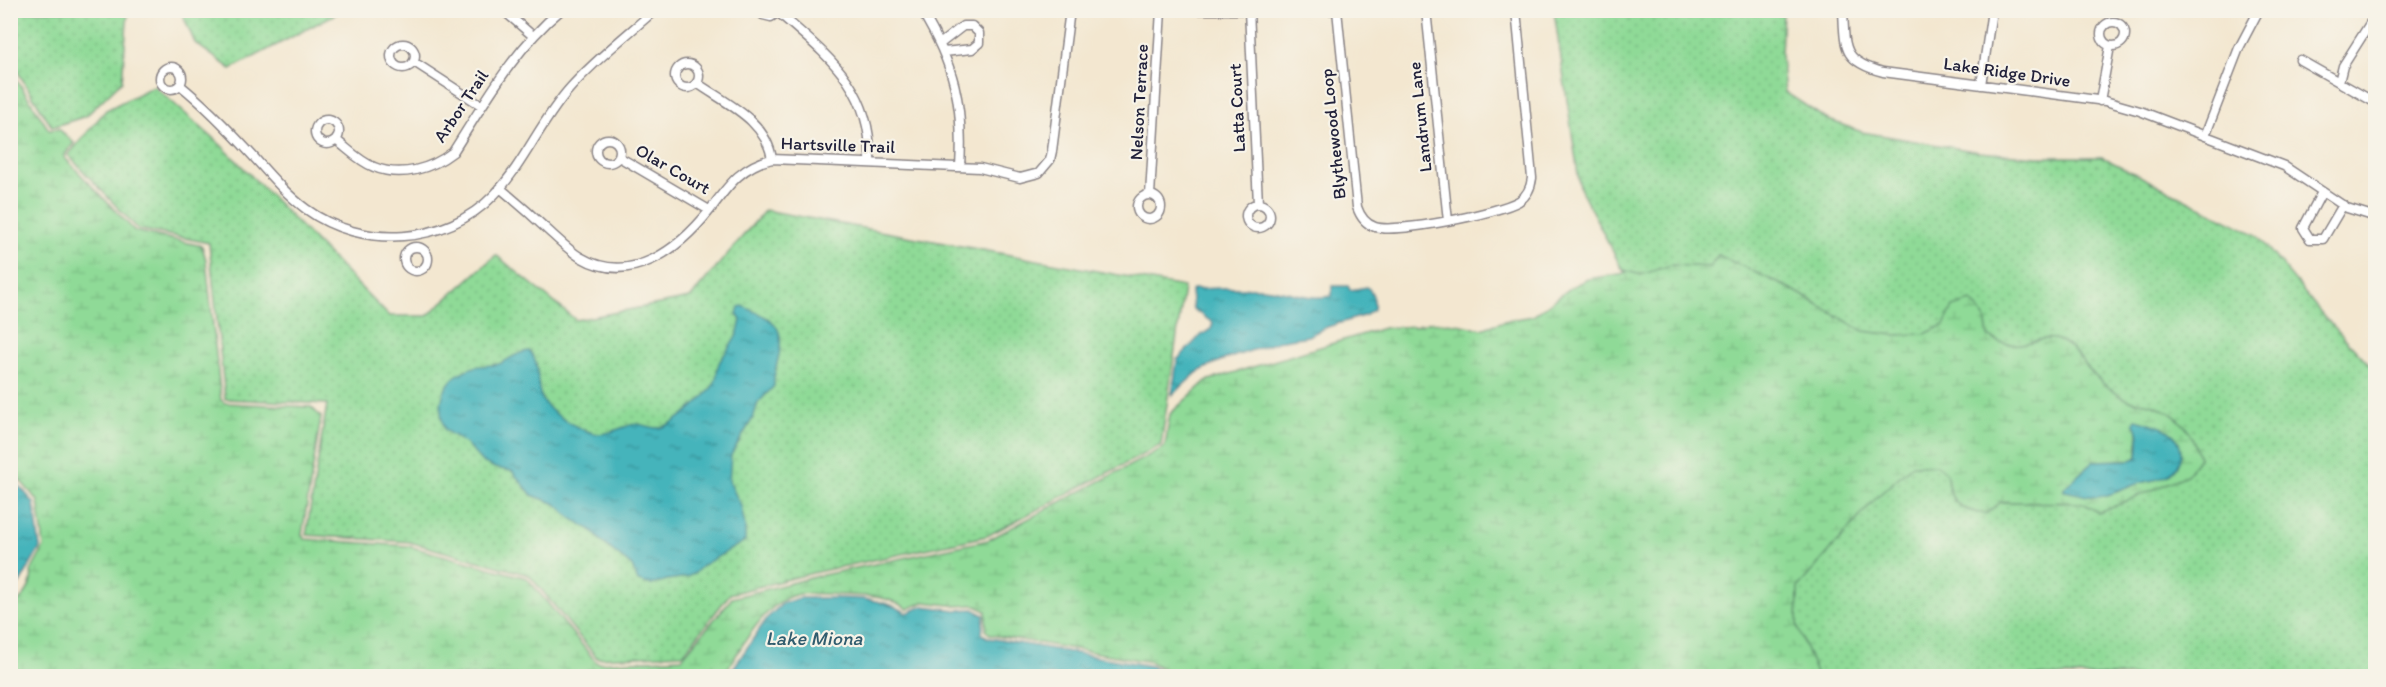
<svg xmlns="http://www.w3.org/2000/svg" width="2386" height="687" viewBox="0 0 2386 687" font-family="Itim,sans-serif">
<defs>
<pattern id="grass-dots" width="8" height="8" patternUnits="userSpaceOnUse" patternTransform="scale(1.5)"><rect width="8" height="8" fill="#8fda97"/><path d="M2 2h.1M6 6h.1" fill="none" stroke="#7bbb83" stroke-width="1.8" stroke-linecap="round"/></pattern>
<pattern id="wetland-marsh" width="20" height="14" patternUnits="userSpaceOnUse" patternTransform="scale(1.5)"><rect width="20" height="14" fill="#8fda97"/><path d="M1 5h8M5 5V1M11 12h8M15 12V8" fill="none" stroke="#7bbb83"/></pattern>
<pattern id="water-ripples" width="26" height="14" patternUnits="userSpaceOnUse" patternTransform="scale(1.5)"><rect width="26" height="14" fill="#44b4bb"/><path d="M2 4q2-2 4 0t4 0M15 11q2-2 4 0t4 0" fill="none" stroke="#389299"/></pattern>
</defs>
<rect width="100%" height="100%" fill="#f7f3e8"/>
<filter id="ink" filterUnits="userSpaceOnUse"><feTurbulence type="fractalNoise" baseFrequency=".0167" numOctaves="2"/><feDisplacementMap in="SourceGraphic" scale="12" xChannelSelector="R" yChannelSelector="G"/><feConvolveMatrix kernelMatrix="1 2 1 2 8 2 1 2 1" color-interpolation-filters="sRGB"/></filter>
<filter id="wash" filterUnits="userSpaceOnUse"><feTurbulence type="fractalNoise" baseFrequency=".008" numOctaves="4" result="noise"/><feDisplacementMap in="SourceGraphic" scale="24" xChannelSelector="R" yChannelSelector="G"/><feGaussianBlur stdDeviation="1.35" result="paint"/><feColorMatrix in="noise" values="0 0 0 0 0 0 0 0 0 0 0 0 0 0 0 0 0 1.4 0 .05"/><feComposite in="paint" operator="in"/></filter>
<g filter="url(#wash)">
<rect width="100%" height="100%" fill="#f3e7d0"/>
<path fill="url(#grass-dots)" stroke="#587e69" stroke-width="1.5" d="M 13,11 L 128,11 L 122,81 L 86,116 L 52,127 L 11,61 Z
M 181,11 L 341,11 L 231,69 L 195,43 Z
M 1554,11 L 1783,11 L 1781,55 L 1785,92 L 1826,119 L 1862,132 L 1979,152 L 2038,157 L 2102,157 L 2257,235 L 2322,314 L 2375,370 L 2375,676 L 1767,676 L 1823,460 L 1622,269 L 1580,188 Z
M 154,86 L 221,145 L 389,316 L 427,316 L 496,255 L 576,320 L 690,298 L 765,210 L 1184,287 L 1161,445 L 987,536 L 817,572 L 730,594 L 683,654 L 597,658 L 529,575 L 409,542 L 306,535 L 327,404 L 225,399 L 209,243 L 138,229 L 68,155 L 106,110 Z"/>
<path fill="url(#wetland-marsh)" stroke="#587e69" stroke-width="1.5" fill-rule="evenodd" d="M 10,69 L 49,130 L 59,129 L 74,143 L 66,153 L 65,158 L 135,231 L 202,246 L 206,260 L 221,400 L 225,403 L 311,407 L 321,417 L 302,535 L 305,539 L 408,546 L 527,578 L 597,663 L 682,658 L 732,598 L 818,576 L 988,540 L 1163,448 L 1165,445 L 1170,414 L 1206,381 L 1384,328 L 1416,326 L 1430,322 L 1457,324 L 1482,329 L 1504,321 L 1533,316 L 1573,286 L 1588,279 L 1626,273 L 1624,270 L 1641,275 L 1671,265 L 1710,267 L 1718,255 L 1795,291 L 1863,331 L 1895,335 L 1925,334 L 1944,325 L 1953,307 L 1971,301 L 1985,317 L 1988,336 C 2022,358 2039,329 2062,342 C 2079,351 2088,373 2104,384 C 2111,389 2119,396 2127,399 C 2135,403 2145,402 2154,405 C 2181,415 2193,432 2199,458 L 2187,475 L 2099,513 L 2083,503 L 2001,502 L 1986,514 C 1959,511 1947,501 1947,473 L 1937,465 L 1912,465 L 1878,496 L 1798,587 L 1797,625 L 1817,676 L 1175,676 L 1151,662 L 991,635 L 986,631 L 986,611 L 973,605 L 958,606 L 924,602 L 908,609 C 888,596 869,596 846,595 C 831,595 814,592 800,594 C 765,599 741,649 723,676 L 11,676 L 11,607 C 22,601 34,585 31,571 L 44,547 L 38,501 L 11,470 ZM 2134,422 L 2175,468 L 2154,480 L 2138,483 L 2116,492 L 2064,490 L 2064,488 L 2094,461 L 2131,460 L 2138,457 L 2138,429 Z"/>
<path fill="url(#water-ripples)" stroke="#336b7b" stroke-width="1.5" d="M 1332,286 L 1348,286 L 1350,290 L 1367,287 C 1374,293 1375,301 1374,309 L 1366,315 L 1327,327 L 1308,336 L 1283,340 L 1220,361 L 1198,372 L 1172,395 L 1177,360 L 1200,336 L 1211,329 L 1213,323 L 1193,309 L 1191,292 L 1194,289 C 1216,288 1239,287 1261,288 C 1285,289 1307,301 1332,296 Z
M 742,306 C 771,319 787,323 778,359 C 776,369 773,376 774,386 L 758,403 L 753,418 L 731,455 L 729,481 L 741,506 L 745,526 L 745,541 L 703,565 L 695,573 L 687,577 L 667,580 L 652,585 L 638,581 L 632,566 L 603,543 L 591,530 L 571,518 L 556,504 L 532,495 L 512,471 L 495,468 L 482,462 L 467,445 L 445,430 C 435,402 444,375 475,367 C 483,365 491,366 499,364 C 510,360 516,352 529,351 C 544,366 532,391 547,406 C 557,417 584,433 599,434 C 611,434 623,426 635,424 C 643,424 650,428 658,428 C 673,427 708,396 715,382 C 718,375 716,368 720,361 C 731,344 737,340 741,320 L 737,314 L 739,307 Z
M 2136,419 C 2154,424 2180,429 2181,452 C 2181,461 2175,470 2168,475 C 2159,481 2146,480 2137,484 C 2124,488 2111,496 2097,497 C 2087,497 2074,492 2064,491 L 2064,488 L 2094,461 L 2131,460 L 2138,457 C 2139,445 2141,433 2134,422 Z
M 11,476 L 34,503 L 40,548 L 20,583 L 11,591 Z
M 800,598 C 835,599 876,593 907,613 L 923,606 L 957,610 L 973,609 L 984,615 L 982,634 L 989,638 L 1151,666 L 1167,676 L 728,676 L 767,618 L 783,603 Z"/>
</g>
<g filter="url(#ink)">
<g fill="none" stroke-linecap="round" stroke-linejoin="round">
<defs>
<path id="minor" d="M 503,10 L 533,36
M 759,10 L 763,15 L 771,17 L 780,11
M 921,10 C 954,64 964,104 960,167
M 1182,10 L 1336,10
M 1249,10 L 1258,204
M 1337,10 L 1357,207 C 1360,216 1366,224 1375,227 C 1396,234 1499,213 1519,201 C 1528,195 1531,187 1532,178 L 1516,10
M 1426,10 L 1448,221
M 1843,10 C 1845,48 1842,61 1883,72 L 2105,101 L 2140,111 L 2284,166 L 2347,208 L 2376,217
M 779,13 C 829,57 873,89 870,163
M2101 34a12 12 0 1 1 24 0a12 12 0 1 1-24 0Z
M 941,43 L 963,26 L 972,26 L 979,33 L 979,43 L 972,49 L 944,52
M391 56a12 12 0 1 1 24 0a12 12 0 1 1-24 0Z
M 2300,60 L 2376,103
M 414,62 L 482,106
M675 76a12 12 0 1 1 24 0a12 12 0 1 1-24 0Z
M160 78a11 11 0 1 1 22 0a11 11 0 1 1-22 0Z
M 2339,82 L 2343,66 L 2376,14
M 697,83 C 727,104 766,120 772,159
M 180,85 C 206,106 229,130 252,155 C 269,174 286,194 306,209 C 362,250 446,245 494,195 C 525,163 541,120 571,87 C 596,59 627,35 655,10
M 1981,85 L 1992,10
M 2100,101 L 2110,46
M315 132a12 12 0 1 1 24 0a12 12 0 1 1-24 0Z
M 2205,136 L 2239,48 L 2259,10
M596 151a12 12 0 1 1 24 0a12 12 0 1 1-24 0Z
M 336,140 C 348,149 360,162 374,167 C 401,178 431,169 453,152 C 485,102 514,49 561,10
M 619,157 L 709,210
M 500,188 C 518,203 535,218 552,234 C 561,242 570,251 580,257 C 631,287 679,249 710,210 C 728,186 741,166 772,159 L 980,168 L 1020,178 L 1039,173 L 1050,160 L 1052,151 L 1070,10
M 2322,192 L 2303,228 L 2310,239 L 2323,239 L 2343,205
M1137 207a12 12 0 1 1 24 0a12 12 0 1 1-24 0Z
M 1150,195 L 1161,10
M1246 216a12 12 0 1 1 24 0a12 12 0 1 1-24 0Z
M404 259a12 12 0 1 1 24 0a12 12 0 1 1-24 0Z"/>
</defs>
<use href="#minor" stroke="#8a8486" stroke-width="11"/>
<use href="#minor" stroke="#fff" stroke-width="8"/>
</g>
</g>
<g text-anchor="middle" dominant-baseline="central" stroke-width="4.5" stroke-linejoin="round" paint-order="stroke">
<g font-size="18" fill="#22223b" stroke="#f7f3e8">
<text transform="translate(2007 72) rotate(8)">Lake Ridge Drive</text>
<text transform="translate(1139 102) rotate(-87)">Nelson Terrace</text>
<text transform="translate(461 106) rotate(-56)">Arbor Trail</text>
<text transform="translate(1237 108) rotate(-93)">Latta Court</text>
<text transform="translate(1420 117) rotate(-96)">Landrum Lane</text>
<text transform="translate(1333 134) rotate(-96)">Blythewood Loop</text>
<text transform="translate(838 145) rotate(2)">Hartsville Trail</text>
<text transform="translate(673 169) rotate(30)">Olar Court</text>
</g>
<g font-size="20" font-style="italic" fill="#305c6e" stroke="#f7f3e8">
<text x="814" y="638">Lake Miona</text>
</g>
</g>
<rect width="2386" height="687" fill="none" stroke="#f7f3e8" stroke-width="36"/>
</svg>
